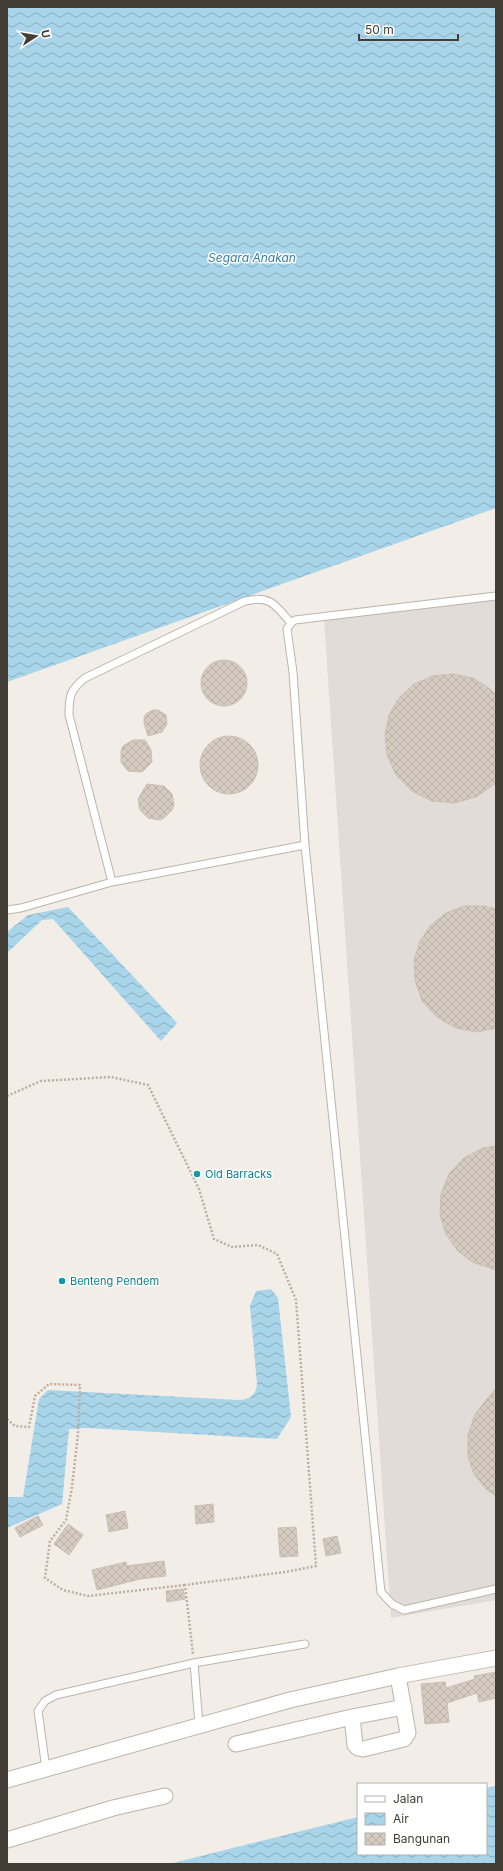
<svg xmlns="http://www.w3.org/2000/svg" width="503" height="1871" viewBox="0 0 503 1871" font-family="Inter,sans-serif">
<defs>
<pattern id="water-waves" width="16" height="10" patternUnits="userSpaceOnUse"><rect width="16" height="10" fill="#a8d5e9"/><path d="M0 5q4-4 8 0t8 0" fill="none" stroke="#8aaebe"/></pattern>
<pattern id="building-cross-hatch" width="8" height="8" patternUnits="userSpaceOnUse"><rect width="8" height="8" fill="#d5cbc0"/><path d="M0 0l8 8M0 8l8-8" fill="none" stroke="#b8afa6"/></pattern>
</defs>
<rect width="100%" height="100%" fill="#f2ede7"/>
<path fill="#e1dcd8" d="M 496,596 L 496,1600 L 391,1618 L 324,619 Z"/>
<path fill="url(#water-waves)" d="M 7,7 L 496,7 L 496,508 L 7,682 Z
M 68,907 L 177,1023 L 161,1041 L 53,919 L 42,920 L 7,953 L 7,932 L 28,915 Z
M 271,1289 L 278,1298 L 291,1417 L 277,1439 L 87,1428 L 69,1429 L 62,1504 L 7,1528 L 7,1497 L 23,1497 L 39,1399 L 48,1390 L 239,1400 C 250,1399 256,1395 257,1384 L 250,1306 L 256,1291 Z
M 496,1786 L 496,1864 L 169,1864 L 358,1817 L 358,1854 L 486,1854 L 486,1788 Z"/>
<path fill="url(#building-cross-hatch)" stroke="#ccbfb1" d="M201 683a23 23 0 1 1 46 0a23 23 0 1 1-46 0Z
M 453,674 L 473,678 L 490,689 L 496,695 L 496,783 L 476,797 L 454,803 L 432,801 L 412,791 L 396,775 L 387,755 L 385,735 L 389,715 L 399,698 L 414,684 L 433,676 Z
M 153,710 L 158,710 L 166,715 L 167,724 L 162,732 L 148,736 L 144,723 L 144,718 L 146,714 Z
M200 765a29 29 0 1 1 58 0a29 29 0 1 1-58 0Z
M 133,740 L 145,740 L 151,750 L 152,762 L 142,772 L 128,771 L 121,762 L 121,751 L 123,746 Z
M 147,784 L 164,786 L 172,794 L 174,804 L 172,810 L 164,818 L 159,820 L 148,818 L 140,810 L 138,799 Z
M 465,906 L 484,906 L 496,909 L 496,1028 L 477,1032 L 456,1028 L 437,1017 L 422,1001 L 415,980 L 414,960 L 420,941 L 431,925 L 446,913 Z
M 496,1146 L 496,1270 L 472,1262 L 457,1250 L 446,1234 L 440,1215 L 441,1194 L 449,1174 L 464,1158 L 483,1148 Z
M 496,1388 L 496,1496 L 486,1489 L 474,1474 L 468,1456 L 468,1435 L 475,1414 Z
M 213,1504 L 214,1522 L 196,1524 L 195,1506 Z
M 125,1511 L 128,1528 L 109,1532 L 106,1515 Z
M 38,1516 L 43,1525 L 20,1537 L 15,1528 Z
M 68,1524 L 83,1535 L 69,1555 L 54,1544 Z
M 296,1527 L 298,1556 L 280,1557 L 278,1528 Z
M 337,1536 L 341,1553 L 326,1556 L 323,1539 Z
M 164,1561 L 166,1576 L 140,1579 L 97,1590 L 92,1570 L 126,1562 L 127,1566 Z
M 183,1589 L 185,1599 L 167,1602 L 166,1591 Z
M 496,1672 L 496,1698 L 479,1702 L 477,1693 L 447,1703 L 449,1722 L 425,1724 L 421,1684 L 445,1682 L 446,1688 L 475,1679 L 474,1676 Z"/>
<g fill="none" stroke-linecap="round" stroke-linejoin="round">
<defs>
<path id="lane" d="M 496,596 L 295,620 L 291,623 L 287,629 L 293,672 L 305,845 L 381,1592 L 392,1604 L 404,1610 L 496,1589
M 112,882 L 69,715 C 69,696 70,690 85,678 L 245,601 C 271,595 275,605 291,623
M 7,910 L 21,908 L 112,882 L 305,845
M 194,1663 L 199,1725
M 46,1769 L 38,1711 L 45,1701 L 56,1695 L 194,1663 L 305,1644"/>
<path id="street" d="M 352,1717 L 404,1707
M 236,1744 L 352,1717 L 355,1745 L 358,1748 L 363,1749 L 404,1739 L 408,1733 L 398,1676
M 7,1780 L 290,1700 L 398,1676 L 496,1658
M 7,1840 L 113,1808 L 165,1796"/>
</defs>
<use href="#lane" stroke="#bcb4aa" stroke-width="9"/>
<use href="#street" stroke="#bcb4aa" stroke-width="17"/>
<path stroke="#bdae9d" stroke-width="2.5" stroke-dasharray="2 2" stroke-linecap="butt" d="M 7,1096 L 41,1081 L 111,1077 L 148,1085 L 199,1189 L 214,1239 L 232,1247 L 258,1245 L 277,1254 L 296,1300 L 316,1566 L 285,1572 L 185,1585 L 193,1654
M 7,1419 L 15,1426 L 29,1427 L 35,1396 L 49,1384 L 80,1385 L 78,1434 L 72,1487 L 66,1520 L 50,1541 L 45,1578 L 63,1590 L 88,1596 L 185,1585"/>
<use href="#lane" stroke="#fff" stroke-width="7"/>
<use href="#street" stroke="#fff" stroke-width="15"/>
</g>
<g fill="#0f9aa8" stroke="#fff" stroke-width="1.5">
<circle cx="197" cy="1174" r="4"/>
<circle cx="62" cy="1281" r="4"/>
</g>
<g text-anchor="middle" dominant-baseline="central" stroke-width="3" stroke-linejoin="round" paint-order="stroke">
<g font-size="11" fill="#0d838f" stroke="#fff" text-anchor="start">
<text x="205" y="1174">Old Barracks</text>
<text x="70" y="1281">Benteng Pendem</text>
</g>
<g font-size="12" font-style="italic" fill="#387d9f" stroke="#fff">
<text x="252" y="257">Segara Anakan</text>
</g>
</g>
<rect width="503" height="1871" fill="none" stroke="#443d36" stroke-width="16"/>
<rect x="357" y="1783" width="130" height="72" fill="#ffffff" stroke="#b4b1af"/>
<rect x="365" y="1796" width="20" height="6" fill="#ffffff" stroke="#b4b1af"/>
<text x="393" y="1803" font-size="12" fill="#443d36">Jalan</text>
<rect x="365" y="1813" width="20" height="12" fill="url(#water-waves)" stroke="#b4b1af"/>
<text x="393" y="1823" font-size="12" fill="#443d36">Air</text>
<rect x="365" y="1833" width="20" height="12" fill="url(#building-cross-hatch)" stroke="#b4b1af"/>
<text x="393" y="1843" font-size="12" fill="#443d36">Bangunan</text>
<g transform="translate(36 36) rotate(78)" stroke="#ffffff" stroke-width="3" paint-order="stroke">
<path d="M0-3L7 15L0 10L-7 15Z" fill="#443d36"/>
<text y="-6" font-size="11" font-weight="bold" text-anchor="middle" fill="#443d36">U</text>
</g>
<path d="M359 34v6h99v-6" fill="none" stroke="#443d36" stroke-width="2"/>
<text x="365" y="34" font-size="12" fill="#443d36" stroke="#ffffff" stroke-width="3" paint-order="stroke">50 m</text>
</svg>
